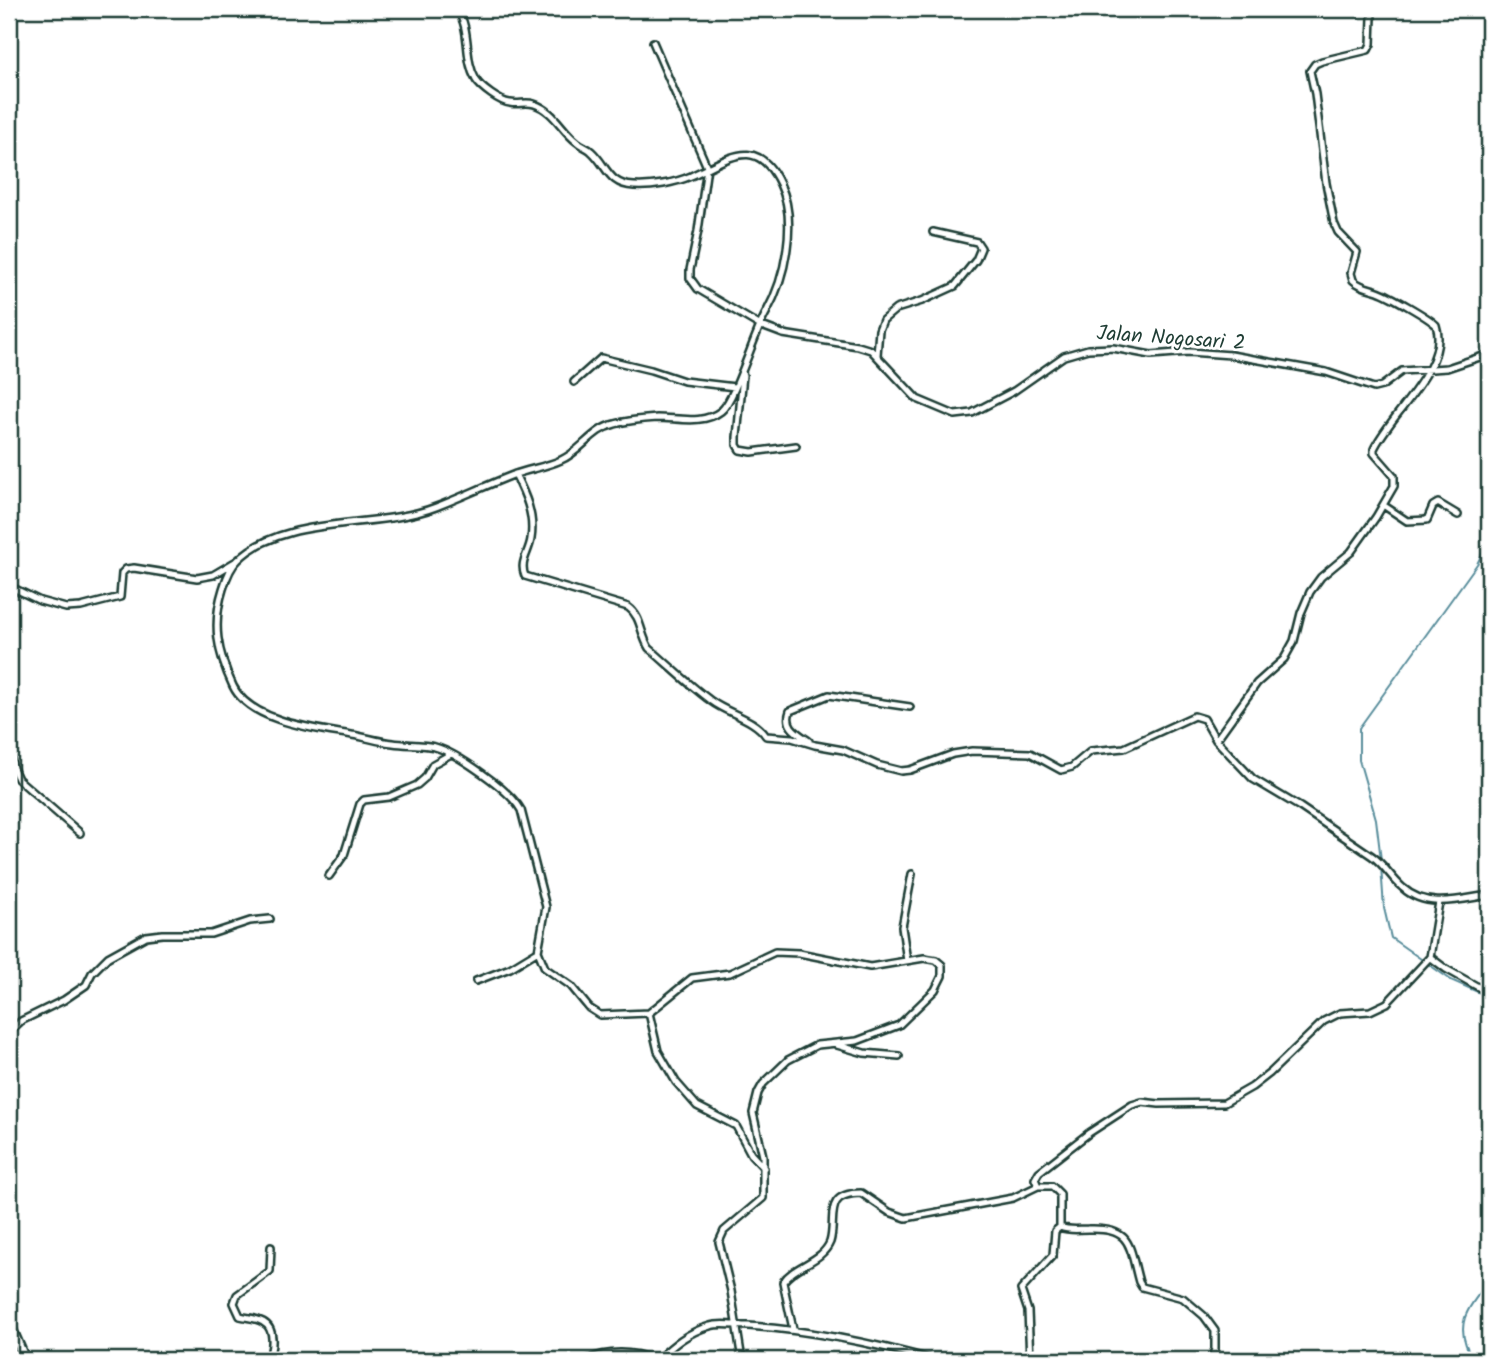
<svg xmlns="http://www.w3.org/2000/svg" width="1498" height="1369" viewBox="0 0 1498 1369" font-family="Kalam,sans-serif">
<rect width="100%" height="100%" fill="#fff"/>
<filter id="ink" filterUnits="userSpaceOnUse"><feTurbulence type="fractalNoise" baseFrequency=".0143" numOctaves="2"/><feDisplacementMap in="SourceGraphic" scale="14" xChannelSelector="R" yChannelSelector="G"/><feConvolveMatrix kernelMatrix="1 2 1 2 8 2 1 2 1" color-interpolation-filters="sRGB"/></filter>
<g filter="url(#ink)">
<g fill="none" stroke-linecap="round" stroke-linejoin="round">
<path stroke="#588d9b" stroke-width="2" d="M 1381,860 L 1376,819 L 1359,760 L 1359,728 L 1477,564 L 1489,540
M 1381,866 L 1384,908 L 1391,938 L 1451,980 L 1489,997
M 1474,1360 C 1452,1328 1466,1308 1489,1282"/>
<defs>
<path id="street" d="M 457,9 C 472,31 463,58 476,80 C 481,88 500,102 510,103 C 519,105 526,101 534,104 C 555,111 561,130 577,142 C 581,146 587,147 591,151 C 607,165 608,185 634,186 C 652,187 675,183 691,176 C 728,160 756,133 780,184 C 798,221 785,279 766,313 C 754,334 735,400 721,411 C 703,425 678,418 657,418 C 643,419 629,420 615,424 C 592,429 582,451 561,460 C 546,467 529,469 513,475 C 487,485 462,497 436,507 C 377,530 284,514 238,560 C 230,567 226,579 223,589 C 212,624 217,652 233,686 C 250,722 317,729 352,735 C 366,737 379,742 393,743 C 406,745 422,744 435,747 C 457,753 510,790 521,810 L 546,907 L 538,951 L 545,968 L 571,986 L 589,1008 L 600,1015 L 649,1013 L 692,978 L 730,973 L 775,952 L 799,953 L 870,967 L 924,958 L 936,960 L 942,965 L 942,976 L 935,990 L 899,1025 L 857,1041 L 817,1045 L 788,1060 L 763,1084 L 758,1093 L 753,1113 L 763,1156 L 763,1198 L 724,1231 L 719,1242 L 731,1291 L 742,1360
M 1372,17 L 1371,44 L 1368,50 L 1322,61 L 1315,64 L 1310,71 L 1315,94 L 1326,183 L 1334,223 L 1338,232 L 1357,252 L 1351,273 L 1353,280 C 1360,287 1369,288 1378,291 C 1389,295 1428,317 1436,325 C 1450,366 1390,414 1374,449 L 1374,453 L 1394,476 L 1394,486 L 1376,517 L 1351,552 L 1321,577 L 1310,592 L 1301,613 L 1294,641 L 1284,659 L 1257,683 L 1216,740 L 1253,779 L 1300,807 L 1372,856 C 1385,865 1391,878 1403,888 C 1427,910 1461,899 1489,895
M 653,42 L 707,167 L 698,231 L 690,270 L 690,278 L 698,289 L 759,325 L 783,334 L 858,346 L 871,350 L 917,399 L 955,415 L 972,413 L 1014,391 L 1064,356 L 1088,349 L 1113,348 L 1151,355 L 1189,352 L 1231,355 L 1326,372 L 1374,388 L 1382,386 L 1402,371 L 1447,368 L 1489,354
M 877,355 L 879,330 L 883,320 L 896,309 L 922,301 L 955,286 L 976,260 L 981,248 L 977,242 L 933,232
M 743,375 L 737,437 L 737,445 L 740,450 L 752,452 L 796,446
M 574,382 L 601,358 L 651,370 L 684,381 L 735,387
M 515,474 C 525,494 535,515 531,539 C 529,553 519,562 525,576 L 628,607 C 642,617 640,634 649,648 C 670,666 689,685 711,701 C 728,714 754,718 766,736 L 792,738 L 815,745 L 843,750 L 877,765 L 901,771 L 910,770 L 953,754 L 972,751 L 1030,753 L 1061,770 L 1072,767 L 1091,751 L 1124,748 L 1194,716 L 1204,719 L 1216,740
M 1383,505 L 1407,521 L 1427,520 L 1433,506 L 1438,503 L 1458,515
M 9,586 L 40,601 L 66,608 L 81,607 L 120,597 L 122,573 L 126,569 L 134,568 L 197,578 L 213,575 L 235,562
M 809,741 C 798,733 784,727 790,711 L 829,695 L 910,707
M 9,747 L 13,768 L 18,779 L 80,833
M 329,876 L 344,855 L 360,804 L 364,800 L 389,797 L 417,785 L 425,778 L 433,764 L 451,754
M 1430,957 L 1446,969 L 1489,993
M 907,961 L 902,927 L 912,874
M 476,981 L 510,968 L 538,951
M 649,1013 L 658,1051 L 676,1082 L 697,1106 L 736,1126 L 751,1154 L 764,1168
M 9,1032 L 21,1021 L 64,1000 L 86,985 L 92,973 L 108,957 L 146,936 L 162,934 L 211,934 L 250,921 L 270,919
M 837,1045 L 864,1053 L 899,1056
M 1038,1186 L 1035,1179 L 1039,1172 L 1089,1133 L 1132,1105 L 1142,1102 L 1159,1104 L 1224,1103 L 1252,1087 L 1270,1073 L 1324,1021 L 1340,1013 L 1370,1011 L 1387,1003 L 1430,957 L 1439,902
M 793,1329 L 783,1282 C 794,1265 822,1262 830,1242 C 837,1220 822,1193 861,1193 L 889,1212 L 906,1218 L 1013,1198 L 1038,1186 L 1052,1186 L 1060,1194 L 1060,1227 C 1070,1231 1078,1229 1088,1229 C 1133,1227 1129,1247 1139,1282 L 1142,1287 L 1183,1298 L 1204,1316 L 1215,1331 L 1215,1349 L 1211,1360
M 267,1360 C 273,1350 276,1329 263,1322 C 257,1318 247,1318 240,1316 L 234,1303 L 237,1295 L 270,1271 L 271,1247
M 586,1360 C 610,1350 632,1351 655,1360
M 657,1360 C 673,1345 688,1332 710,1326 C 722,1322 736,1326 748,1326 C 811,1330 873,1343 934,1360
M 1030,1360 L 1028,1311 L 1021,1290 L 1053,1255 L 1055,1231 L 1060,1227"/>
<path id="secondary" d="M 9,1323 L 25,1360"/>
</defs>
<use href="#street" stroke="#1f3d34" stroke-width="10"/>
<use href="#secondary" stroke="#1f3d34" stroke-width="13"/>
<use href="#street" stroke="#fff" stroke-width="5"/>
<use href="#secondary" stroke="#fff" stroke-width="8"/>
</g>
</g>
<g text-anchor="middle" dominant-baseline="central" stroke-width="5" stroke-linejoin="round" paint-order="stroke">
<g font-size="21" fill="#1f3d34" stroke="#fff">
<text transform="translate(1171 339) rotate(4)">Jalan Nogosari 2</text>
</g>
</g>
<rect width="1498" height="1369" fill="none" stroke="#fff" stroke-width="35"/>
<rect x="18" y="18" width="1463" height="1334" fill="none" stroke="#1f3d34" stroke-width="2.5" filter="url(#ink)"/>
</svg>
